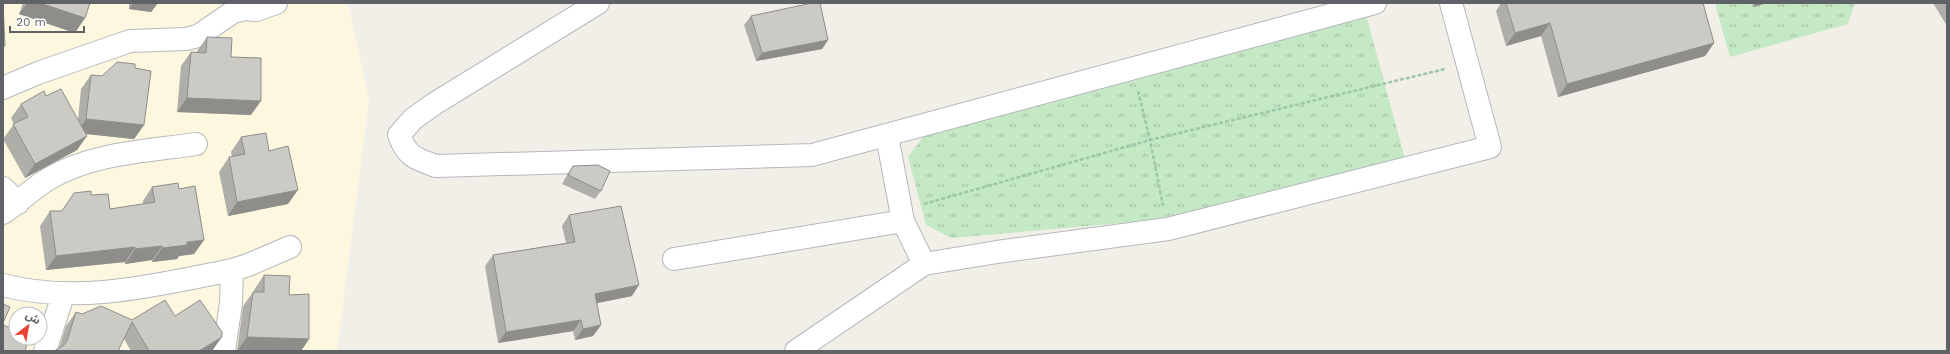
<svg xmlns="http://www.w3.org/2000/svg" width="1950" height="354" viewBox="0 0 1950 354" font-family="'Work Sans','Noto Sans Arabic',sans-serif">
<defs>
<pattern id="grass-tufts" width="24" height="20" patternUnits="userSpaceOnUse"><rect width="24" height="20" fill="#c5e8c5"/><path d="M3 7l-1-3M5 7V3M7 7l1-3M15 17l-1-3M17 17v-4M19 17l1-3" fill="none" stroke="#a3c0a4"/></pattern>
</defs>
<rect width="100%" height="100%" fill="#f1efe8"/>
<path fill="#fef7e0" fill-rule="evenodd" d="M 3,3 L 348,3 L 369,100 L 337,351 L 3,351 ZM 16,314 L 40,314 L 40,338 L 16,338 Z"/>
<path fill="url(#grass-tufts)" d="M 1715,3 L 1855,3 L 1848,24 L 1730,57 Z
M 1365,11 L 1407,166 L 1145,221 L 951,238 L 926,225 L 908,157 L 931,126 Z"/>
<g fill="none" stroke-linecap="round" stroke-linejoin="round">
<defs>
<path id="minor" d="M 598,3 L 434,104 L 413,119 L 399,135 C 407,157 416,159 436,166 L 812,155 L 1375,3
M 3,88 L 38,73 L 130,41 L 186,39 L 198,36 L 233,12 L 245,9 L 256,10 L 276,3
M 887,136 L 903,221 L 924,264
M 3,188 L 18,203
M 3,213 C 19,202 33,188 50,178 C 92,153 148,151 196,144
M 674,259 L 903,221
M 3,285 C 79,305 157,285 232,270 L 248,265 L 290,247
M 45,351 L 63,295
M 224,351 L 231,303 L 232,270
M 796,351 L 924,264 L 997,252 L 1168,229 L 1490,147 L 1451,3"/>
</defs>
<use href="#minor" stroke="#b5b8bc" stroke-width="24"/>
<path stroke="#9cc7a9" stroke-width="2.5" stroke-dasharray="4 2" stroke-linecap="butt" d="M 1138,91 L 1150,140 L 1163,206
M 924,204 L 1150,140 L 1445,69"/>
<use href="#minor" stroke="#fff" stroke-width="22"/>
</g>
<path fill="#afaea9" d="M 23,3 L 90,3 L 75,33 L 19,14 Z
M 129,3 L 158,3 L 151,12 L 129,9 Z
M 1501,3 L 1703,3 L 1714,43 L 1705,56 L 1558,97 L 1541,36 L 1506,46 L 1496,11 Z
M 1752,3 L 1767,3 L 1753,7 Z
M 1933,3 L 1947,3 L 1947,26 Z
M 751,16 L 828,40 L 822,49 L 756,61 L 744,25 Z
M 207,37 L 231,57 L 251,115 L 177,112 L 181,66 L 191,52 L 197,52 L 197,51 Z
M 135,68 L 144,125 L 134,139 L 86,134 L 77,150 L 25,178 L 3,139 L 14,124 L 11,118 L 21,104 L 46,96 L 78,119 L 81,89 L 91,75 L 102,76 Z
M 241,137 L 269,151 L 288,204 L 228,216 L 219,172 L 229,157 L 232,157 L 231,152 Z
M 573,166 L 601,191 L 595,199 L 562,184 L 567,175 Z
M 152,187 L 179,189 L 204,240 L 194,254 L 179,256 L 177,259 L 152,262 L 152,260 L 125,264 L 125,262 L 46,270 L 40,226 L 50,211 L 62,211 L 91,195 L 110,209 L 143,204 L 143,201 Z
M 569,215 L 632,296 L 597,303 L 601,325 L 593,336 L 575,340 L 573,331 L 498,343 L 485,266 L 493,255 L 566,243 L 562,226 Z
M 264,275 L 289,295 L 309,339 L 301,351 L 237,351 L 243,306 L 253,292 L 254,292 L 254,290 Z
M 76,312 L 82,314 L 132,320 L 175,316 L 212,351 L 131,351 L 124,339 L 59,348 L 66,326 Z"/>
<path fill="#8f8d8a" d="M 27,3 L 40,3 L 85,18 L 75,33 L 19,14 Z
M 133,3 L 158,3 L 151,12 L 129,9 Z
M 1756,3 L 1767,3 L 1753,7 Z
M 1550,23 L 1541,36 L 1506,46 L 1515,33 Z
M 828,40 L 822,49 L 756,61 L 762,53 Z
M 1714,43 L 1705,56 L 1558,97 L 1567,84 Z
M 187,98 L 261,101 L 251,115 L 177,112 Z
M 86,119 L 144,125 L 134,139 L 77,133 Z
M 87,136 L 77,150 L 25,178 L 35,164 Z
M 298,190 L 288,204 L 228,216 L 237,202 Z
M 204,240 L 194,254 L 179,256 L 177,259 L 152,262 L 162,248 L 187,242 Z
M 162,246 L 152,260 L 125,264 L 135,249 Z
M 135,247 L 125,262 L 46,270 L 56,256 Z
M 639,285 L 632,296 L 588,305 L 595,294 Z
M 581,320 L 573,331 L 498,343 L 506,332 Z
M 601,325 L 593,336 L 575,340 L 583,329 Z
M 222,337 L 212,351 L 199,351 Z
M 247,337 L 309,339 L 301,351 L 237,351 Z"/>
<path fill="#cccac5" stroke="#8f8d8a" d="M 40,3 L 90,3 L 85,18 Z
M 812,3 L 820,3 L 828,40 L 762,53 L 751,16 Z
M 1506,3 L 1703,3 L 1714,43 L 1567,84 L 1550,23 L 1515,33 Z
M 3,5 L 5,46 L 3,46 Z
M 207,37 L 232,38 L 231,57 L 261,58 L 261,101 L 187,98 L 191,52 L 206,53 Z
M 117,62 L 135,64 L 135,68 L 151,71 L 144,125 L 86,119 L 91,75 L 102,76 Z
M 61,89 L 87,136 L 35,164 L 13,124 L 28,117 L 21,104 L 44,91 L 46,96 Z
M 266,133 L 269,151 L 288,146 L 298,190 L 237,202 L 229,157 L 245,154 L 241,137 Z
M 598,165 L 610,171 L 601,191 L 568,175 L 573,166 Z
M 178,183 L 179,189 L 195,186 L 204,240 L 187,242 L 187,245 L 162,248 L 162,246 L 135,249 L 135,247 L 56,256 L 50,211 L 62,211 L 74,193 L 91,191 L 91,195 L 108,194 L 110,209 L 155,202 L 152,187 Z
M 621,206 L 639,285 L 595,294 L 601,325 L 583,329 L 581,320 L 506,332 L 493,255 L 575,242 L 569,215 Z
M 264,275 L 290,276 L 289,295 L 309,294 L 309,339 L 247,337 L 253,292 L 264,292 Z
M 165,300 L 175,316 L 200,300 L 222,332 L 222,337 L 199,351 L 149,351 L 132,322 L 118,351 L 54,351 L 63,346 L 67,341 L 76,312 L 82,314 L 101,306 L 132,320 Z
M 3,304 L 10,307 L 3,323 Z
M 3,325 L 16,330 L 16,338 L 29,338 L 25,351 L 3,351 Z"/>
<rect width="1950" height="354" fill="none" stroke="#5f6368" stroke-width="8"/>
<g transform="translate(28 326) rotate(31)"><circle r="19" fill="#ffffff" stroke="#bfc1c3"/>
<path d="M0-3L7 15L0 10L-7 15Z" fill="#ea4335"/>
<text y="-6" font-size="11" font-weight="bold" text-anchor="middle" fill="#5f6368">ش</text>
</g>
<path d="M10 26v6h74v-6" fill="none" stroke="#5f6368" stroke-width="2"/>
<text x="16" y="26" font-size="12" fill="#5f6368" stroke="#ffffff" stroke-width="3" paint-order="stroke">20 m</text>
</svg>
